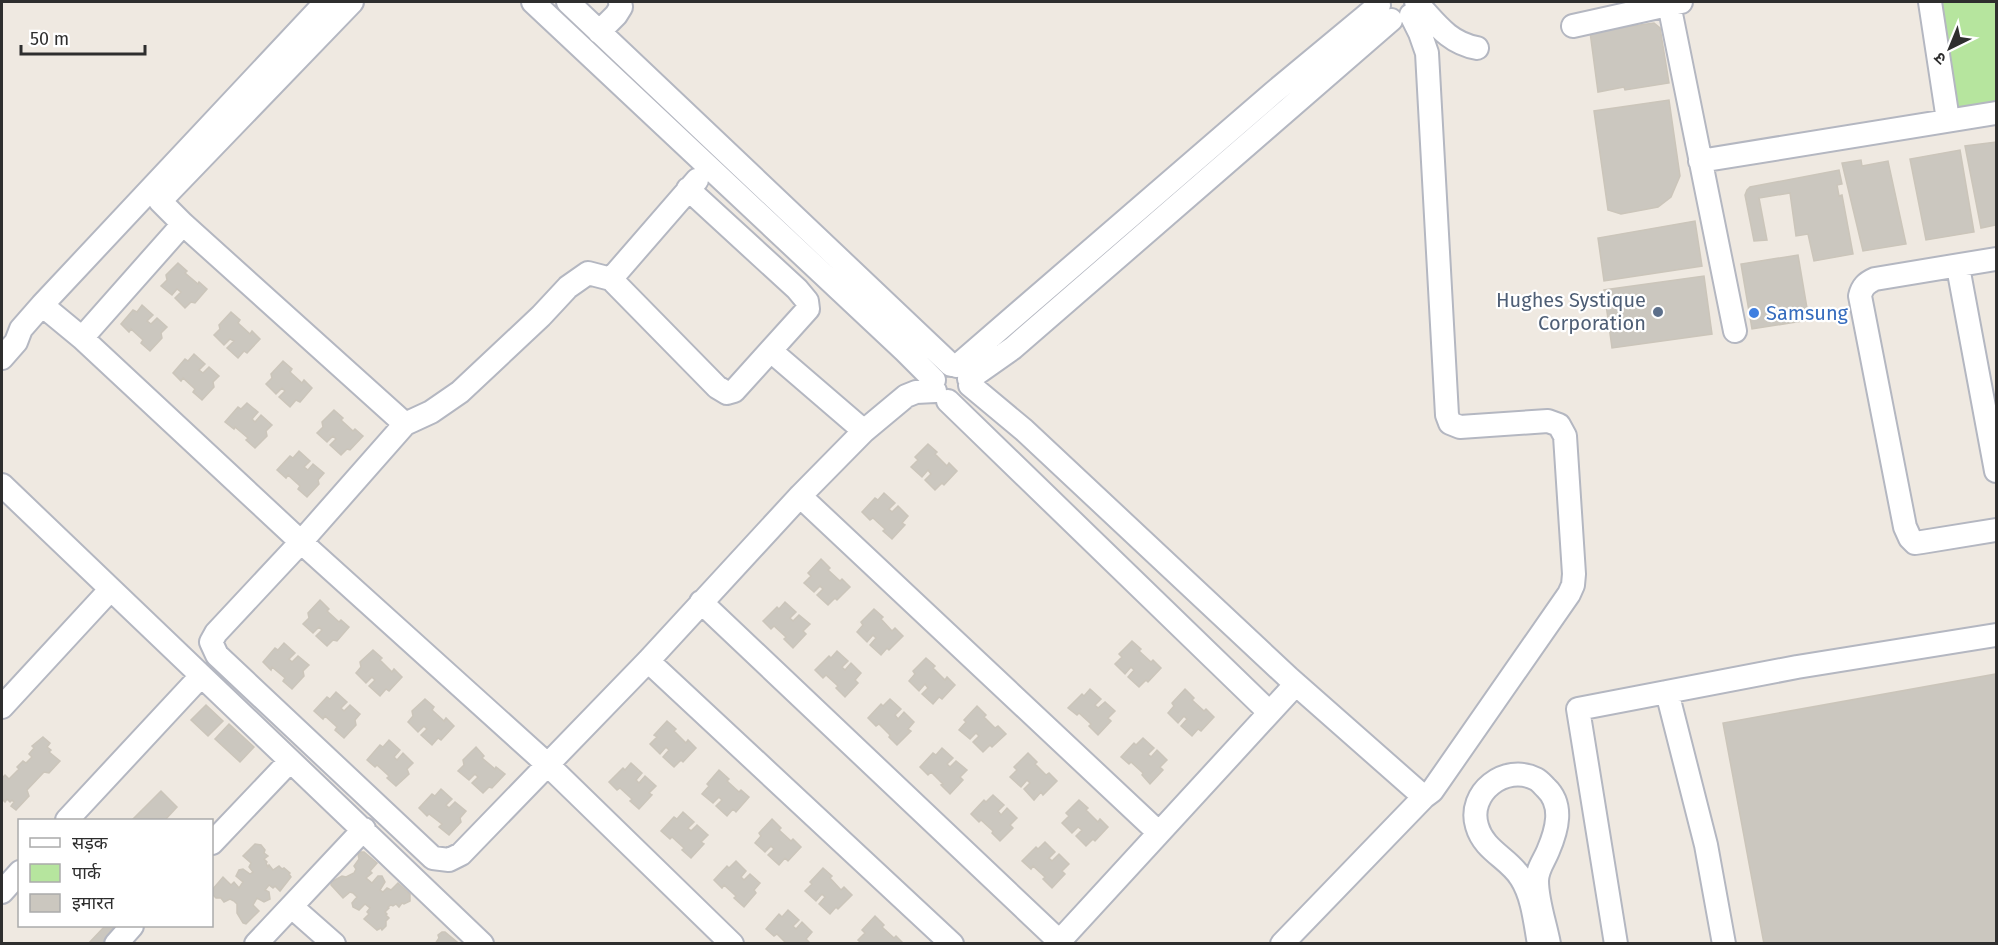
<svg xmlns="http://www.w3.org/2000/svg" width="1998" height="945" viewBox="0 0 1998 945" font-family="'Fira Sans','Noto Sans Devanagari',sans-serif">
<rect width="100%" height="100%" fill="#efe9e1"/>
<path fill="#b6e59e" d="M 1939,2 L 1996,2 L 1996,104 L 1958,111 Z"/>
<path fill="#cbc7bf" stroke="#cbc5ba" stroke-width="1.5" d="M 1654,23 L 1660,28 L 1669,83 L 1625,90 L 1624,87 L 1598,92 L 1590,32 Z
M 1669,100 L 1680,176 L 1671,197 L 1658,207 L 1621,214 L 1608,210 L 1594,111 Z
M 1996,142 L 1996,225 L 1981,228 L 1965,146 Z
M 1960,150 L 1974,232 L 1926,240 L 1910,159 Z
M 1861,160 L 1862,166 L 1888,161 L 1906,244 L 1863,251 L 1842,163 Z
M 1839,170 L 1842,184 L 1837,185 L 1839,196 L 1842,195 L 1853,254 L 1814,261 L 1808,234 L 1796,236 L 1790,193 L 1759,198 L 1767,240 L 1754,241 L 1745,195 L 1747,190 L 1750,187 Z
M 1695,221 L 1702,266 L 1604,281 L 1598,238 Z
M 1798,255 L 1809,320 L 1752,329 L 1741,264 Z
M 178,263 L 187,271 L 185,273 L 198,284 L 199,282 L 207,289 L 195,303 L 191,302 L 185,308 L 175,298 L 181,292 L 177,289 L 172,295 L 161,286 L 167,280 L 166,275 Z
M 1704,276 L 1712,334 L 1612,348 L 1604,290 Z
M 142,305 L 153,315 L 147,321 L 151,324 L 157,318 L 167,327 L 161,333 L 162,338 L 150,351 L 141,343 L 143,340 L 131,329 L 129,332 L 121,324 L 133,310 L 137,312 Z
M 231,312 L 240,320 L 238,323 L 250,334 L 252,331 L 260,339 L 247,353 L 244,351 L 238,358 L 227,348 L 234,341 L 230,339 L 224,345 L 214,335 L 220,329 L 219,325 Z
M 194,354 L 205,364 L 199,370 L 203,373 L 209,367 L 219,376 L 213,382 L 214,387 L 202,400 L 193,392 L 195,389 L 183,378 L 181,381 L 173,373 L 185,359 L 188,361 Z
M 283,361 L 292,369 L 290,372 L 302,383 L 304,380 L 312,388 L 300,402 L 296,400 L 290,407 L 279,397 L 285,391 L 282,388 L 276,394 L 266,384 L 272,378 L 271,374 Z
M 247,403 L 258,412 L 252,419 L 255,422 L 261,415 L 272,425 L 266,431 L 267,436 L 255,448 L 246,440 L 248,438 L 235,427 L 234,429 L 225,422 L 238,407 L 241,409 Z
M 334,410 L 343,418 L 341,420 L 353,431 L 355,429 L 363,436 L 350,450 L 347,449 L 341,455 L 330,445 L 336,439 L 333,436 L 327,442 L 317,433 L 323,427 L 322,422 Z
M 928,444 L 937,452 L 935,454 L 947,466 L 949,463 L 957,471 L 944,485 L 942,483 L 935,490 L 925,480 L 931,474 L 928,470 L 922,477 L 911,467 L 918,460 L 915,457 Z
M 299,451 L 310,461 L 304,467 L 308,470 L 313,464 L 324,473 L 318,480 L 319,484 L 307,497 L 298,489 L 300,486 L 288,475 L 286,478 L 277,470 L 290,456 L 293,458 Z
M 884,493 L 895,503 L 889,509 L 892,512 L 898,506 L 908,516 L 902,523 L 905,525 L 892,539 L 883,531 L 885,529 L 873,518 L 870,520 L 862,512 L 875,498 L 878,500 Z
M 821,559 L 830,568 L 828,570 L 840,581 L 842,579 L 850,587 L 837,600 L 835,598 L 828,605 L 817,595 L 823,589 L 820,586 L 814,592 L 804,583 L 811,576 L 808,573 Z
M 320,600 L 329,609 L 327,611 L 339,622 L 341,620 L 349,627 L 337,641 L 333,640 L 327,646 L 316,636 L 322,630 L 319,627 L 313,633 L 303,624 L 309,618 L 308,613 Z
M 785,602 L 796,612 L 790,618 L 793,621 L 799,615 L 810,624 L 803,631 L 806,634 L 793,648 L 784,639 L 786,637 L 774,626 L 771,629 L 763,621 L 777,607 L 779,609 Z
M 874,609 L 883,617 L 881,619 L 892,631 L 895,628 L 903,636 L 889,650 L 887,648 L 881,655 L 870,645 L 876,638 L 873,635 L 867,642 L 857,632 L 863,625 L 861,622 Z
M 1132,641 L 1141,649 L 1139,651 L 1151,662 L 1153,660 L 1161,668 L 1148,682 L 1146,680 L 1139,687 L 1128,677 L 1134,670 L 1131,667 L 1125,674 L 1115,664 L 1122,657 L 1119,654 Z
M 284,643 L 295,653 L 289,659 L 292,662 L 298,656 L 309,665 L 303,671 L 304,676 L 292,689 L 283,681 L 285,678 L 272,667 L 271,670 L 263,662 L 275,648 L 278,650 Z
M 373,650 L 382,658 L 380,660 L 392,672 L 394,669 L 402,677 L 389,691 L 386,689 L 380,696 L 369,686 L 375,680 L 372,677 L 366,683 L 356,673 L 361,667 L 360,662 Z
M 837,651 L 848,661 L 842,667 L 845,670 L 851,663 L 861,673 L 855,680 L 858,683 L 845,697 L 836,688 L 838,686 L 826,675 L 823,678 L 815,670 L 829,656 L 831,658 Z
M 926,658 L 935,666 L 933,668 L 945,680 L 947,677 L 955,685 L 942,699 L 939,697 L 933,704 L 922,694 L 928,688 L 925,684 L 919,691 L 909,681 L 915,674 L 913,671 Z
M 1996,674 L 1996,944 L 1764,944 L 1723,723 Z
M 1090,689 L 1101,699 L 1095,705 L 1098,708 L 1105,702 L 1115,711 L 1108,718 L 1111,721 L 1098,735 L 1089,726 L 1091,724 L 1079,713 L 1077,715 L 1068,708 L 1082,694 L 1084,696 Z
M 1185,689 L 1194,698 L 1192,700 L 1204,711 L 1206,709 L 1214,717 L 1201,731 L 1198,729 L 1192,736 L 1181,726 L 1187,719 L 1184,716 L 1178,723 L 1168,713 L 1174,706 L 1172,703 Z
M 336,692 L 347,702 L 341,708 L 344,711 L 350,705 L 360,714 L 355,720 L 356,725 L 344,738 L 335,730 L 337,727 L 325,716 L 323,719 L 314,711 L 327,697 L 330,699 Z
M 425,699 L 434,707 L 432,710 L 444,721 L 446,718 L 454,726 L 441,740 L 438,738 L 432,745 L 421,735 L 427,729 L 424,726 L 418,732 L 408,722 L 413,716 L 412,711 Z
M 890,699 L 901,709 L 895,715 L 898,719 L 904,712 L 914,722 L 908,729 L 911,731 L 897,745 L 889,737 L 890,735 L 879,724 L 876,726 L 868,718 L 881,704 L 883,706 Z
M 206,705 L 223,721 L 208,736 L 191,720 Z
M 977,706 L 986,715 L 984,717 L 995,728 L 998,726 L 1006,734 L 992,747 L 990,745 L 983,752 L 973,742 L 979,736 L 976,733 L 970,739 L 959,730 L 966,722 L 964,720 Z
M 667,721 L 676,729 L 674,731 L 686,743 L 688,740 L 696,748 L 683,762 L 681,760 L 674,767 L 663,757 L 669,750 L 666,747 L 660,754 L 650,744 L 657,737 L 654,735 Z
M 229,724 L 254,747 L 240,762 L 215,739 Z
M 43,737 L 50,743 L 47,747 L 51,750 L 49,752 L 60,761 L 49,773 L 44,772 L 27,790 L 29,796 L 16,810 L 11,806 L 14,802 L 12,800 L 10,802 L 7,799 L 5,802 L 2,799 L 2,778 L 5,775 L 9,779 L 19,769 L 17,767 L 23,761 L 26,763 L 32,757 L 29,754 L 34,748 L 32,746 Z
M 1143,738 L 1154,748 L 1148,754 L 1151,757 L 1157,750 L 1167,760 L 1160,767 L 1163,770 L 1150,784 L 1142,775 L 1143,773 L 1131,762 L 1129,764 L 1121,757 L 1134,743 L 1136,745 Z
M 389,740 L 400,750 L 394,757 L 397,760 L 403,753 L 413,763 L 407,769 L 409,774 L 396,786 L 387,778 L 389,776 L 377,765 L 375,767 L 367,760 L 380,745 L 383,747 Z
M 476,747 L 484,756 L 482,758 L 495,769 L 496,767 L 505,774 L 492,788 L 489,787 L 483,793 L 472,783 L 478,777 L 475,774 L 469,780 L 458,771 L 464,765 L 463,760 Z
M 942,748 L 953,758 L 947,764 L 950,767 L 956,761 L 967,770 L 960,777 L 963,780 L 950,794 L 941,785 L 943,784 L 931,772 L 928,775 L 920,767 L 933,753 L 936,755 Z
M 1028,753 L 1037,762 L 1035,764 L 1046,775 L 1049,773 L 1057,781 L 1043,795 L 1041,792 L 1034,800 L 1024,789 L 1030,783 L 1027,780 L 1021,787 L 1010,777 L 1017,770 L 1014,767 Z
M 631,763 L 642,773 L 636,780 L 639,783 L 645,776 L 656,786 L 649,793 L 652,795 L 639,809 L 630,801 L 632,799 L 620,788 L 617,790 L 609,782 L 623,768 L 625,770 Z
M 719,770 L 729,779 L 727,781 L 739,792 L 741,790 L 749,797 L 736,812 L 733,809 L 727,816 L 716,806 L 722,800 L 719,797 L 713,803 L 702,794 L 709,786 L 707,784 Z
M 441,789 L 452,799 L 446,805 L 449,808 L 455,802 L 466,811 L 460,818 L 461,822 L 449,835 L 439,827 L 442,824 L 429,814 L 427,816 L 419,808 L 432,794 L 435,796 Z
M 161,791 L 177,807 L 165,820 L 132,820 Z
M 993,795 L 1004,805 L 998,811 L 1001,815 L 1007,808 L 1017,818 L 1010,825 L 1013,828 L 1000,841 L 992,833 L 993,831 L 981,820 L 979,822 L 971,814 L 984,800 L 986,802 Z
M 1079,800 L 1088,808 L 1086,810 L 1098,822 L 1100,819 L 1108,827 L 1095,841 L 1093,839 L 1086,846 L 1076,836 L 1082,830 L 1078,827 L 1072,833 L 1062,823 L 1069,816 L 1066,813 Z
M 683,812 L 694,822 L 688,828 L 691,831 L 697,825 L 708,835 L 701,842 L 704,844 L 691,858 L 682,850 L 684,848 L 672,837 L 670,839 L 661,831 L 674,817 L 677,819 Z
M 772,819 L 781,828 L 779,830 L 791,841 L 793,839 L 801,847 L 788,861 L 785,858 L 779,865 L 768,855 L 774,849 L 771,846 L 765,852 L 755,843 L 761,836 L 759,833 Z
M 1045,842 L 1055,852 L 1049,858 L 1052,861 L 1059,854 L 1069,864 L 1062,871 L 1065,874 L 1052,888 L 1043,879 L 1045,877 L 1033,866 L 1031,869 L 1022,861 L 1036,847 L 1038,849 Z
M 255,844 L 261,845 L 265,850 L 264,853 L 268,856 L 264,859 L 267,862 L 266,863 L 268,867 L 269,865 L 273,870 L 279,866 L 282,869 L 284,868 L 290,873 L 289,874 L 291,877 L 280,891 L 275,886 L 273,888 L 269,885 L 265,890 L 269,892 L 270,899 L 264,902 L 257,898 L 253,905 L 259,911 L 246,924 L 243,923 L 237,913 L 237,904 L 234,901 L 230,899 L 224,902 L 221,898 L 216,898 L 212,894 L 212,890 L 223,877 L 231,885 L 234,882 L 239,888 L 243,882 L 236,876 L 239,870 L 243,869 L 250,874 L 253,872 L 249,867 L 251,863 L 243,856 Z
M 361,852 L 364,852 L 377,863 L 370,871 L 372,873 L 366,878 L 372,883 L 378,876 L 382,876 L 385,882 L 380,890 L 383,892 L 387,888 L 391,890 L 398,883 L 410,894 L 410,901 L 404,904 L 402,903 L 399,907 L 396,904 L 393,906 L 391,905 L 388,907 L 389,908 L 385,912 L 387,914 L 386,915 L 389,918 L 386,921 L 386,926 L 382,930 L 381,928 L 377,930 L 364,919 L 369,914 L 367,912 L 370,908 L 365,904 L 359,910 L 353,907 L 352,903 L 357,897 L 353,893 L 350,892 L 343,898 L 331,885 L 331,882 L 342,876 L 346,877 L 354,873 L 356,869 L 354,866 L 359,859 L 358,854 Z
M 736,861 L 746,871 L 741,877 L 744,880 L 750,874 L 760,883 L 754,890 L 756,893 L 744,907 L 734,898 L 736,896 L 724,885 L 722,888 L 714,880 L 727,866 L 729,868 Z
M 823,868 L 832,876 L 830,878 L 841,890 L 844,887 L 852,895 L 838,909 L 836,907 L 830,914 L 819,904 L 825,897 L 822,894 L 816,901 L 805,891 L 812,884 L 810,882 Z
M 788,910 L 799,920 L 793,926 L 796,929 L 802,922 L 812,932 L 806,939 L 809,942 L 807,944 L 787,944 L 777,934 L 774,936 L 766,929 L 779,914 L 782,917 Z
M 875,916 L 884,925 L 882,927 L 894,938 L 896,936 L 904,944 L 862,944 L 858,940 L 865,933 L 862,930 Z
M 105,926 L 115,926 L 119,929 L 106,944 L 88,944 Z
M 442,932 L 445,932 L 457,942 L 456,944 L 435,944 L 439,938 L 438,935 Z"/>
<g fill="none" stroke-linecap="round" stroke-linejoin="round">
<defs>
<path id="minor" d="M 533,2 L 905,351 L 934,380
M 568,2 L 951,365
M 1416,2 C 1435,22 1448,43 1477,48
M 1930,2 L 1948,120
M 1669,4 L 1735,331
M 1573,26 L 1681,2
M 599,32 L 616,15 L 621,7 L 620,2
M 1700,161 L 1996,113
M 164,197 L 352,2
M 160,201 L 183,224 L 405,424 L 301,542 L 216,633 L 211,642 L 217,655 L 433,858 L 449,860 L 461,854 L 648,661 L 800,496 L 864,431 L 906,396 L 916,392 L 935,391
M 1996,259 L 1875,279 C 1866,283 1862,287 1860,296 L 1905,527 L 1910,538 L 1915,543 L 1922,542 L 1996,530
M 1958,267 L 1996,471
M 611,279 L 697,180
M 42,305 L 82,338 L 301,542 L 548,765 L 732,944
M 82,338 L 183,224
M 771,351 L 864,431
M 2,358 L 16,342 L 21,329 L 42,305 L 326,2
M 957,366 L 1273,93 L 1379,5
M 969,379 L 1013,348 L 1391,20
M 970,385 L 1024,430 L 1289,678 L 1424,797 L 1432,791 L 1569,594 L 1573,585 L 1574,574 L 1565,436 L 1559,425 L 1548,421 L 1460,427 L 1450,423 L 1447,415 L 1427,53 L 1420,33 L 1411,15
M 948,401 L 1269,712
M 405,424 L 431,412 L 460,392 L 541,316 L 568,287 L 588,273 L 611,279 L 717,387 L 727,393 L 734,391 L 808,309 L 807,301 L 797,289 L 688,189
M 2,485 L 482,944
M 800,496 L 1158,832
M 701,602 L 1059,941
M 648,661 L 952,944
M 1667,692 L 1706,845 L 1724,944
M 2,707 L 110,590
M 67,820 L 201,676
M 212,843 L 290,761
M 2,892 L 20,872
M 292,907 L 334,944
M 116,944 L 132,926
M 256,944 L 364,829
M 1057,944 L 1296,684
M 1282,944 L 1424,797
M 1539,944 C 1535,922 1533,897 1521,878 C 1509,858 1484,851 1477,826 C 1467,793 1505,763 1536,779 C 1540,781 1543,785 1546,788 C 1564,805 1557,830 1548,851 C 1544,861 1537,869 1537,881 C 1537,901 1545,923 1549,944
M 1616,944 L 1578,709 L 1797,667 L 1996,635"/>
</defs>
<use href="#minor" stroke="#b4b7c1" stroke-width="26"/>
<use href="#minor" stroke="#fff" stroke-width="22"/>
</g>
<circle fill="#5c6f8a" stroke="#fff" stroke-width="2" cx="1658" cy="312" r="6"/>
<circle fill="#3f7fe0" stroke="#fff" stroke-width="2" cx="1754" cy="313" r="6"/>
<g text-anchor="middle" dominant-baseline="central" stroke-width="4.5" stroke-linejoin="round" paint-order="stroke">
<g font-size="20" fill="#4e5e75" stroke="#fff" text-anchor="end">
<text x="1646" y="300">Hughes Systique<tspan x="1646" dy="23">Corporation</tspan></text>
</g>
<g font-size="20" fill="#366cbe" stroke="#fff" text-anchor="start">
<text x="1766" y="313">Samsung</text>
</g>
</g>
<rect width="1998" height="945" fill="none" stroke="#2e2e2e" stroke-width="6"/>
<rect x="18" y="819" width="195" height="108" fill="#ffffff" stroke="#ababab" stroke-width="1.5"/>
<rect x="30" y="838" width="30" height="9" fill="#ffffff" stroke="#ababab" stroke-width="1.5"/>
<text x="72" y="849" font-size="18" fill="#2e2e2e">सड़क</text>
<rect x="30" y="864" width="30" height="18" fill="#b6e59e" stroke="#ababab" stroke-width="1.5"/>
<text x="72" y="879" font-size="18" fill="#2e2e2e">पार्क</text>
<rect x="30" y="894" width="30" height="18" fill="#cbc7bf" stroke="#ababab" stroke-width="1.5"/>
<text x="72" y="909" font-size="18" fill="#2e2e2e">इमारत</text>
<g transform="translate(1950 48) rotate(223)" stroke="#ffffff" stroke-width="4.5" paint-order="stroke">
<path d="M0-4.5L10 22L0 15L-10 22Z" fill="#2e2e2e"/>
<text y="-9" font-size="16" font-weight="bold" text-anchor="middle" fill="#2e2e2e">उ</text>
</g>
<path d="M21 45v9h124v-9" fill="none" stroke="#2e2e2e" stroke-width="3"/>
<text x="30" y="45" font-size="18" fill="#2e2e2e" stroke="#ffffff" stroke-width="4.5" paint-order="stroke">50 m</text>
</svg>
